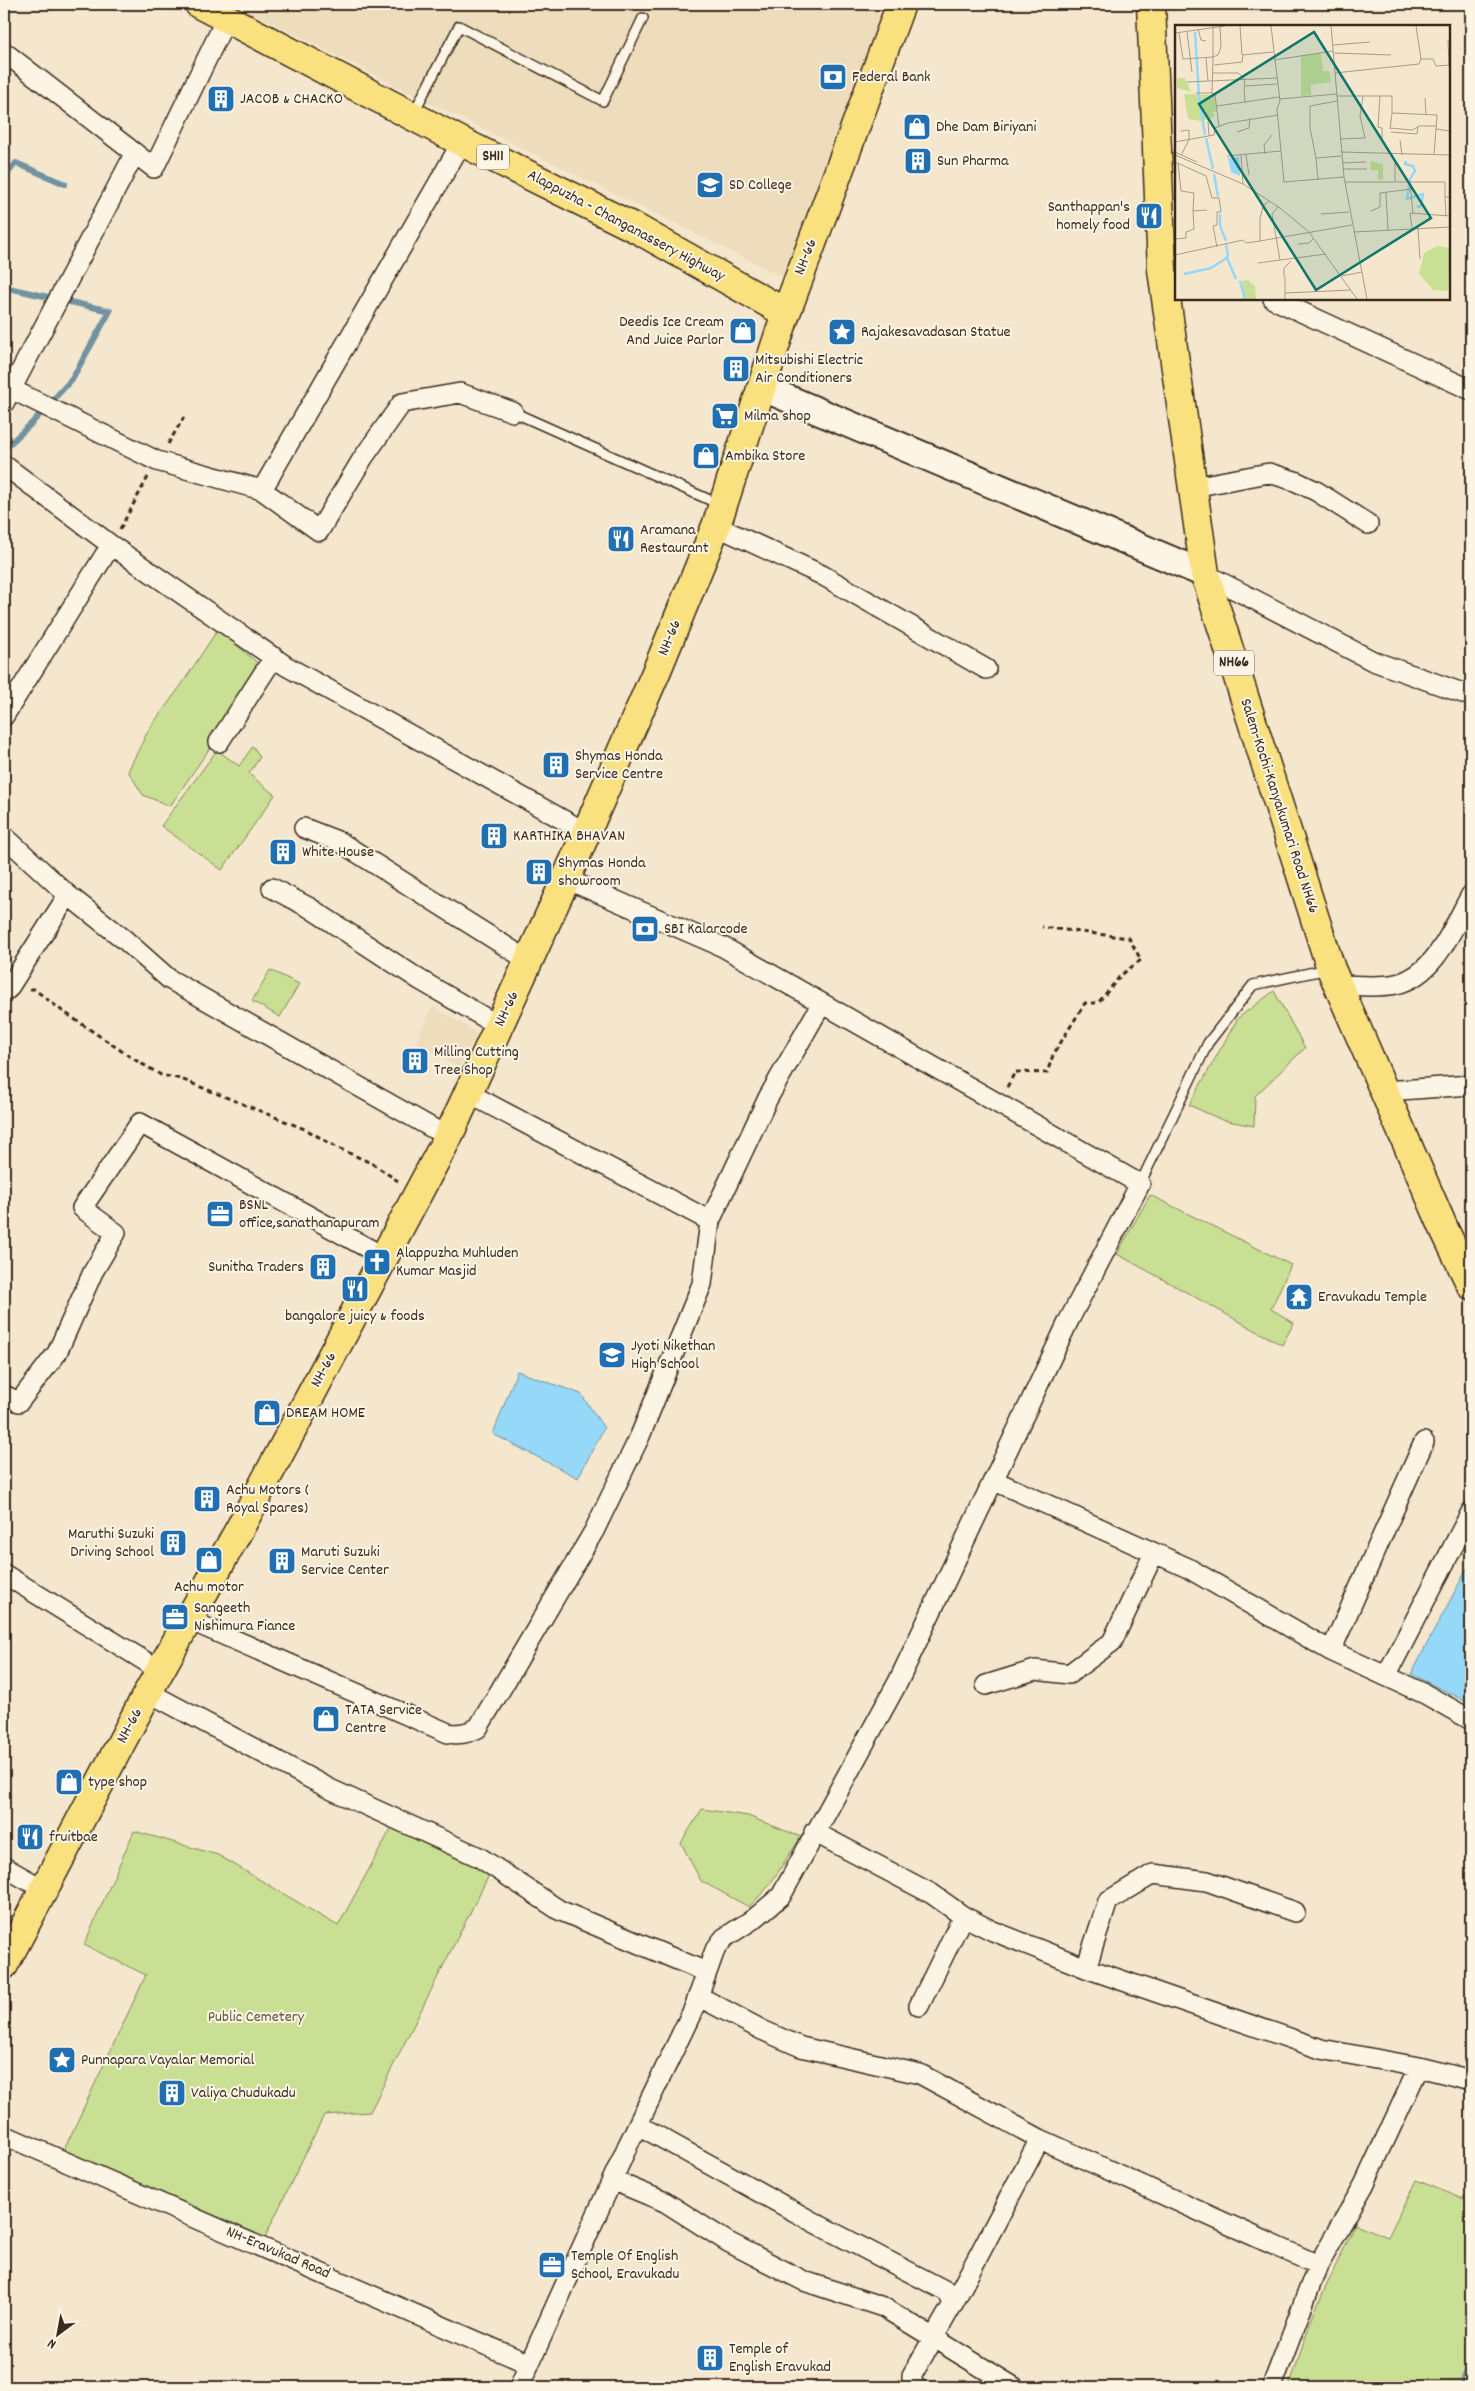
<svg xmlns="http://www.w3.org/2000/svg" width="1475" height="2391" viewBox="0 0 1475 2391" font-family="Dekko,sans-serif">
<rect width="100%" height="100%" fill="#f4e7cd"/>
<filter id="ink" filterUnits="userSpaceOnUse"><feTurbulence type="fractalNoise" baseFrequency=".02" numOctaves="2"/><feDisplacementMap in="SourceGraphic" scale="10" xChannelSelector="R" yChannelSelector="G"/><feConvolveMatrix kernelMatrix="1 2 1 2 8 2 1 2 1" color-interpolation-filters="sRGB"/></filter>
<g filter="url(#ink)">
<path fill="#eeddbc" d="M 236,4 L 886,4 L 789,280 L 404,90 Z
M 433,1006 L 477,1033 L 459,1068 L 416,1041 Z"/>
<path fill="#c9df94" stroke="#828459" d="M 218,629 L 261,666 L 236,710 L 170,806 L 143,795 L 128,771 L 149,729 L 180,687 Z
M 253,746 L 260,757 L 249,774 L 275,795 L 222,870 L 161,826 L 217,750 L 239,766 Z
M 270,970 L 299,984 L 280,1017 L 252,1001 Z
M 1274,991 L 1305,1048 L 1255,1096 L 1254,1126 L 1222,1120 L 1189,1105 L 1238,1018 Z
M 1150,1195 L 1291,1265 L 1271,1309 L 1294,1323 L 1282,1345 L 1117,1254 Z
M 702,1809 L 748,1816 L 801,1837 L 768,1887 L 749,1907 L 701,1881 L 681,1843 Z
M 393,1825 L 490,1873 L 370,2112 L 324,2115 L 263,2241 L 62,2154 L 146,1975 L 84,1945 L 134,1831 L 218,1855 L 338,1926 Z
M 1416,2180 L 1471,2202 L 1471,2387 L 1289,2387 L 1313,2315 L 1355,2224 L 1388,2237 Z"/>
<path fill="#95d8f7" stroke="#7192a0" d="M 517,1371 L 581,1394 L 604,1428 L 578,1478 L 493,1434 Z
M 1471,1561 L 1471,1704 L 1411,1674 Z"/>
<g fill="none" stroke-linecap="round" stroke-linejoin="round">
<path stroke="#7192a0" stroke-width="6" d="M 4,178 L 16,163 L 65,184
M 4,287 L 110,311 L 72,379 L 31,424 L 4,449
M 1461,2387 L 1471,2360"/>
<defs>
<path id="lane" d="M 413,114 L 459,26 L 603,101 L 643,18
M 513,412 L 721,505
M 1140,1184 L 1208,1043 L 1253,985 L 1328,969"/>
<path id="street" d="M 4,52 L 154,168 L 226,19
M 1273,299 L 1471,390
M 11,389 L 157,461 L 262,490 L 319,531 L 363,458 L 402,403 L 460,393 L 513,412
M 4,403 L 135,153
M 4,465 L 111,545 L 286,666 L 587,833
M 1193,487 L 1269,473 L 1295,481 L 1316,491 L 1368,524
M 262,490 L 462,142
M 716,526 L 822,575 L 986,669
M 1205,574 L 1373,661 L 1471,696
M 4,716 L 111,545
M 219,742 L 274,657
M 304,828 L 340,842 L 529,961
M 4,836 L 68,895 L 125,940 L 169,979 L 448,1137
M 272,888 L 310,908 L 420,980 L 499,1026
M 1338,985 C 1356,985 1378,988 1396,984 C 1436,975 1453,927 1471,895
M 8,989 L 68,895
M 1386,1091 L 1471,1085
M 710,1221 L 768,1098 L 822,1003
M 4,1395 L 19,1402 L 57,1353 L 93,1272 L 116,1233 L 82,1208 L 140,1123 L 384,1257
M 995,1481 L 1188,1568 L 1331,1651 L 1425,1694 L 1471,1720
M 4,1574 L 161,1671
M 189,1620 L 448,1733 C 460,1735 467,1733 478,1728 L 594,1531 L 640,1436 L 702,1284 L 710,1221 L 468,1093
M 1331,1651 L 1424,1442
M 1386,1676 L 1471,1512
M 986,1685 L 1035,1670 L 1069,1674 L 1112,1642 L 1154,1553
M 148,1692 L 330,1789 L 479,1857 L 559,1910 L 706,1972
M 814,1832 L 932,1894 L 963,1916 L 993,1931 L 1086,1968 L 1321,2049 L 1419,2067 L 1471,2080
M 4,1867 L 43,1889
M 1086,1968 L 1108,1901 L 1153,1874 L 1207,1881 L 1295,1912
M 698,1996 L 762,2030 L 801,2047 L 920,2074 L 1040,2139 L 1318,2265
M 919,2006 L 963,1916
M 638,2125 L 815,2223 L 948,2292 L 953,2304 L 912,2375 L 912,2384 L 916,2387
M 4,2135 L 529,2364
M 612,2180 L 665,2202 L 728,2242 L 804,2281 L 883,2307 L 1014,2387
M 953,2304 L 1040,2139
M 519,2387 L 628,2145 L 694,2008 L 715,1950 L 724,1938 L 755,1918 L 781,1896 L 898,1682 L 1069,1320 L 1140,1184 L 723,947 L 566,879
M 1274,2387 L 1274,2381 L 1318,2265 L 1364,2185 L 1419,2067"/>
<path id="secondary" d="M 763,388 L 1205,574"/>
<path id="primary" d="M 199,4 L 462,142 L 639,230 L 786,313
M 4,1965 L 148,1692 L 240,1528 L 448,1137 L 566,879 L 657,670 L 716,526 L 786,313 L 901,4"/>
<path id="highway" d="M 1151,4 L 1162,270 L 1205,574 L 1331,969 L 1445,1231 L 1471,1285"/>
</defs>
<use href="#lane" stroke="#3b2a1e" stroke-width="12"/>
<use href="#street" stroke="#3b2a1e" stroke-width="22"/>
<use href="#secondary" stroke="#3b2a1e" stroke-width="30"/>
<use href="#primary" stroke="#3b2a1e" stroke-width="31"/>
<use href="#highway" stroke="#3b2a1e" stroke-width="31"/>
<path stroke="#3b2a1e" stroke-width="3" stroke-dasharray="5 4" stroke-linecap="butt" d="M 168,444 L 184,417
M 120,529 L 148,477
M 30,989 L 34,989 L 61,1010 L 132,1058 L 161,1075 L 181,1079 L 307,1130 L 336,1147 L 371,1163 L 398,1181
M 1007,1087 L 1015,1072 L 1047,1073 L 1053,1055 L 1085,1003 L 1098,1003 L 1121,975 L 1141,960 L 1129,938 L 1042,927"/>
<use href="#lane" stroke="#fcf5e5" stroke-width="9"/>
<use href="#street" stroke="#fcf5e5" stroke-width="19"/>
<use href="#secondary" stroke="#fcf5e5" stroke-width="26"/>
<use href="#primary" stroke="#fae180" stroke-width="28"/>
<use href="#highway" stroke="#fae180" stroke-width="28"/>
</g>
</g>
<defs>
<symbol id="bank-square" viewBox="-11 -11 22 22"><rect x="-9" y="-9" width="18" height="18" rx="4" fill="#1f6fb2" stroke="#fcf5e5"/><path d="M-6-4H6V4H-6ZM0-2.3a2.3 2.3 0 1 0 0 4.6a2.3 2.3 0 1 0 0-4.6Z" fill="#fff"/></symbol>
<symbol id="building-square" viewBox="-11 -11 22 22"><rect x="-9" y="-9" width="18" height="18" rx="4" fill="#1f6fb2" stroke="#fcf5e5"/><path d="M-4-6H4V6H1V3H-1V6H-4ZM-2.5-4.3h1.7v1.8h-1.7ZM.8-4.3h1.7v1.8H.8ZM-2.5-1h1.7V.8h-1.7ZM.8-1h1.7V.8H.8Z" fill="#fff"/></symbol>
<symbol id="shop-square" viewBox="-11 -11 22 22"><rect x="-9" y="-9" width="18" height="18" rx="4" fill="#1f6fb2" stroke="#fcf5e5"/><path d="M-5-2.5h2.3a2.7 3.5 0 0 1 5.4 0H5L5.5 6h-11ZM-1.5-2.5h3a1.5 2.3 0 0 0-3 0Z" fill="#fff"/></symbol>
<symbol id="university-square" viewBox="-11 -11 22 22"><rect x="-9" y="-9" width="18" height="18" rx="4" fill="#1f6fb2" stroke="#fcf5e5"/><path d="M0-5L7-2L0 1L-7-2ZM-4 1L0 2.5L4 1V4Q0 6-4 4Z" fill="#fff"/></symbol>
<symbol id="restaurant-square" viewBox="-11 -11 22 22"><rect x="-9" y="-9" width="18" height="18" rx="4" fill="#1f6fb2" stroke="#fcf5e5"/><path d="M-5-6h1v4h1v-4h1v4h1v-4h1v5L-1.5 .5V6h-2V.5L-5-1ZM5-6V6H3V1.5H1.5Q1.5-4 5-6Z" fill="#fff"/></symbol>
<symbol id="sight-square" viewBox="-11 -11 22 22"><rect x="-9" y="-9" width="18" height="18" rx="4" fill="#1f6fb2" stroke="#fcf5e5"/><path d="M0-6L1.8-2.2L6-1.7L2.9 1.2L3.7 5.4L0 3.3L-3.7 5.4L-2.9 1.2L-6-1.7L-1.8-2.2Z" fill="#fff"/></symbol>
<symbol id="supermarket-square" viewBox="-11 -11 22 22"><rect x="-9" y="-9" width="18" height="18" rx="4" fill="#1f6fb2" stroke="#fcf5e5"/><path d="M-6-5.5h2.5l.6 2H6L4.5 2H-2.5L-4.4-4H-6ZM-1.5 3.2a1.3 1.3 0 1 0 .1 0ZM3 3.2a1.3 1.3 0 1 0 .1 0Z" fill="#fff"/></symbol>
<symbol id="office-square" viewBox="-11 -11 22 22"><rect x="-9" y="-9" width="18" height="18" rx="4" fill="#1f6fb2" stroke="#fcf5e5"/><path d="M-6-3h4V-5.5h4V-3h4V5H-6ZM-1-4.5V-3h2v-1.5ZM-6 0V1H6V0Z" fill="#fff"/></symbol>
<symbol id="church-square" viewBox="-11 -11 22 22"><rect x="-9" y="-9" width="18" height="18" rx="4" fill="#1f6fb2" stroke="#fcf5e5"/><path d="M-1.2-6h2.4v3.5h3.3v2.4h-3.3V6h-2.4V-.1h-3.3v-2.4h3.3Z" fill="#fff"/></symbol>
<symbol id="temple-square" viewBox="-11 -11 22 22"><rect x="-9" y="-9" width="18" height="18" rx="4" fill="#1f6fb2" stroke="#fcf5e5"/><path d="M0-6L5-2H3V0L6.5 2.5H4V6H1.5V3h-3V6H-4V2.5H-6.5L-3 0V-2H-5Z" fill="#fff"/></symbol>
<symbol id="school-square" viewBox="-11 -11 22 22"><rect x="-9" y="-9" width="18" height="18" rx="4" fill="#1f6fb2" stroke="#fcf5e5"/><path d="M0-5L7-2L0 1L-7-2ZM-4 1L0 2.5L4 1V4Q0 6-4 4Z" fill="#fff"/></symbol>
</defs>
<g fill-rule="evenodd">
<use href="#bank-square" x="817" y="61" width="32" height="32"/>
<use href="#building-square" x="205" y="83" width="32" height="32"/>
<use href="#shop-square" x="901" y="111" width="32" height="32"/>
<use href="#building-square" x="902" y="145" width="32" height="32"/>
<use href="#university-square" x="694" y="169" width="32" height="32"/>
<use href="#restaurant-square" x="1133" y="200" width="32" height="32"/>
<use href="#shop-square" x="727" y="315" width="32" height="32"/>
<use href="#sight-square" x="826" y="316" width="32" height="32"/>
<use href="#building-square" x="720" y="353" width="32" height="32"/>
<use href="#supermarket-square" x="709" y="400" width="32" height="32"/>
<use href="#shop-square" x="690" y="440" width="32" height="32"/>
<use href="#restaurant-square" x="605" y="523" width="32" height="32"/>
<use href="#building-square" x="540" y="749" width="32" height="32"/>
<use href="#building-square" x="478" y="820" width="32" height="32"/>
<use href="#building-square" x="267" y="836" width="32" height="32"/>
<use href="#building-square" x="523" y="856" width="32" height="32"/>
<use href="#bank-square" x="629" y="913" width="32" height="32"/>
<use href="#building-square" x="399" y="1045" width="32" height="32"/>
<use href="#office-square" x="204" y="1198" width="32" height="32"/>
<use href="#church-square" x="361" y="1246" width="32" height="32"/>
<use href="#building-square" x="307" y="1251" width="32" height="32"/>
<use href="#restaurant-square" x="339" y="1273" width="32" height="32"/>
<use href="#temple-square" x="1283" y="1281" width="32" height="32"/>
<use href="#school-square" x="596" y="1339" width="32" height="32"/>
<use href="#shop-square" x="251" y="1397" width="32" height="32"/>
<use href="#building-square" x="191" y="1483" width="32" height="32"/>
<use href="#building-square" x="157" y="1527" width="32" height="32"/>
<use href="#shop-square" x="193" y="1544" width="32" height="32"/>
<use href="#building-square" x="266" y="1545" width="32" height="32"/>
<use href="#office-square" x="159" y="1601" width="32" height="32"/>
<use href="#shop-square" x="310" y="1703" width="32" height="32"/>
<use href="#shop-square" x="53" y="1766" width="32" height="32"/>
<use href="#restaurant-square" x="14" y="1821" width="32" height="32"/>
<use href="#sight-square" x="46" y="2044" width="32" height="32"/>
<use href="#building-square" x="156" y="2077" width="32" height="32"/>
<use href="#office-square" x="536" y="2249" width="32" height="32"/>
<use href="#building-square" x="694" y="2342" width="32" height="32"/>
</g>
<g text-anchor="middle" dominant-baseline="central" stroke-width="4" stroke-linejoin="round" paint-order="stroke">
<g fill="#fcf5e5" stroke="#75675a" stroke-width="1">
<rect x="477" y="144.5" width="32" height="25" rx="4"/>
<rect x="1214" y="650.5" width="40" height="25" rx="4"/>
</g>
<g font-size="15" font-weight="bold" fill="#3b2a1e">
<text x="493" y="157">SH11</text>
<text x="1234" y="663">NH66</text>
</g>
<g font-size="16" fill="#3b2a1e" stroke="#fcf5e5" text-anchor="start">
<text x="852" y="77">Federal Bank</text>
<text x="240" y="99">JACOB &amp; CHACKO</text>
<text x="936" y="127">Dhe Dam Biriyani</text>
<text x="937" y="161">Sun Pharma</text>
<text x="729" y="185">SD College</text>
<text x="1130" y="207" text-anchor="end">Santhappan's<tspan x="1130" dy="18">homely food</tspan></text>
<text x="724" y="322" text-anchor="end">Deedis Ice Cream<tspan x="724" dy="18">And Juice Parlor</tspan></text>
<text x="861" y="332">Rajakesavadasan Statue</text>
<text x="755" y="360">Mitsubishi Electric<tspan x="755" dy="18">Air Conditioners</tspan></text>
<text x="744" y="416">Milma shop</text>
<text x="725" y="456">Ambika Store</text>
<text x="640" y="530">Aramana<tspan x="640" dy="18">Restaurant</tspan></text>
<text x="575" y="756">Shymas Honda<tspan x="575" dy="18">Service Centre</tspan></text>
<text x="513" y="836">KARTHIKA BHAVAN</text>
<text x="302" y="852">White House</text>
<text x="558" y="863">Shymas Honda<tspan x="558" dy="18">showroom</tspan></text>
<text x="664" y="929">SBI Kalarcode</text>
<text x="434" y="1052">Milling Cutting<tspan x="434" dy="18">Tree Shop</tspan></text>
<text x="239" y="1205">BSNL<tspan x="239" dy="18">office,sanathanapuram</tspan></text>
<text x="396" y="1253">Alappuzha Muhluden<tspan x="396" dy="18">Kumar Masjid</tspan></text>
<text x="304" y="1267" text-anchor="end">Sunitha Traders</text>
<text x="1318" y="1297">Eravukadu Temple</text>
<text x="355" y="1316" text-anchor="middle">bangalore juicy &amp; foods</text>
<text x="631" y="1346">Jyoti Nikethan<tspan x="631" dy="18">High School</tspan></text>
<text x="286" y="1413">DREAM HOME</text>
<text x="226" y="1490">Achu Motors (<tspan x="226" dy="18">Royal Spares)</tspan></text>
<text x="154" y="1534" text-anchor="end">Maruthi Suzuki<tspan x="154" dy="18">Driving School</tspan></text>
<text x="301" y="1552">Maruti Suzuki<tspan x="301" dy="18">Service Center</tspan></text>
<text x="209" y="1587" text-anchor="middle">Achu motor</text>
<text x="194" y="1608">Sangeeth<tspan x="194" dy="18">Nishimura Fiance</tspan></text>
<text x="345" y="1710">TATA Service<tspan x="345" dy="18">Centre</tspan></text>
<text x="88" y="1782">type shop</text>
<text x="49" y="1837">fruitbae</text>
<text x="81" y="2060">Punnapara Vayalar Memorial</text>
<text x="191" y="2093">Valiya Chudukadu</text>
<text x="571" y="2256">Temple Of English<tspan x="571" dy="18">School, Eravukadu</tspan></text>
<text x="729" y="2349">Temple of<tspan x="729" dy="18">English Eravukad</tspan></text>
</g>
<g font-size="16" fill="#3b2a1e" stroke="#fcf5e5">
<text transform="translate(626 226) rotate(28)">Alappuzha - Changanassery Highway</text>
<text transform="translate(806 257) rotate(-69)">NH-66</text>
<text transform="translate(670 638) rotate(-68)">NH-66</text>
<text transform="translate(1279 806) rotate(72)">Salem-Kochi-Kanyakumari Road NH66</text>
<text transform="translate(507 1009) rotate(-65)">NH-66</text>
<text transform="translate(324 1370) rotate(-62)">NH-66</text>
<text transform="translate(130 1726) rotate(-62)">NH-66</text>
<text transform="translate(278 2253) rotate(23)">NH-Eravukad Road</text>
</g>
<g font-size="16" fill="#5e573c" stroke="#fcf5e5">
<text x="256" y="2017">Public Cemetery</text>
</g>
</g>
<g transform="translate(1175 25)">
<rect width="275" height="275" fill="#f4e7cd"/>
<path d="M 146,28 L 148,46 L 154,46 L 156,57 L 136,60 L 136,70 L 126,71 L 126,31 ZM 2,53 L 10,53 L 16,67 L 2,63 ZM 9,69 L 39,70 L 42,86 L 38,87 L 39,92 L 26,96 L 13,94 ZM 196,136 L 208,139 L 208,155 L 203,154 L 203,145 L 195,145 ZM 262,221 L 275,223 L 273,266 L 258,265 L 244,249 L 249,228 ZM 73,255 L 80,261 L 81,274 L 65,274 L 69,272 L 67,256 Z" fill="#c9df94"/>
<path d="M 64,132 L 65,151 L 56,147 L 53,133 Z" fill="#95d8f7"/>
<path fill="none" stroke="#95d8f7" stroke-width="2.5" d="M 20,7 L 24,71 L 30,110M 31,113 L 38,144M 231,136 L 230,139 L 238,141 L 240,146 L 235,154 L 232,174 L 248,169 L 246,181 L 242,182M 39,149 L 43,172M 45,189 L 45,201 L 51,216M 52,233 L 61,254M 9,249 L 36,243 L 50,234 L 53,231 L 51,219M 65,256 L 70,274"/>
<path fill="none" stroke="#aa9b87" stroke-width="1" d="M 38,1 L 38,32 L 43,30 L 46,22 L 45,1M 65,1 L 67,30 L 98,27M 96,1 L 105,76 L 102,84 L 109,157 L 169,152M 156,1 L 169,152 L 192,274M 241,1 L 246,34M 23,4 L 26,15 L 31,16M 12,7 L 17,47M 0,8 L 50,1M 4,8 L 8,34 L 38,32 L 37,68 L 40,70 L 44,101M 273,15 L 274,41M 158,20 L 195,17M 159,28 L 216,30M 31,33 L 33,56M 99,35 L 158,26M 39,40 L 67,37 L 68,30M 38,48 L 63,48 L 69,53 L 70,61 L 102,59M 160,48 L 244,39 L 246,34 L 258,34 L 261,41 L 275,40M 12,57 L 102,53M 69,61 L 70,77M 21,68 L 37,68M 162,71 L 217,71 L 217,88 L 262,90 L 261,104M 205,71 L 203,102 L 207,103 L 207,114M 250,73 L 251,89M 104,74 L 162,69M 162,76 L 135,81 L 135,103 L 141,133 L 166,131M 42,81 L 104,72M 33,96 L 34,111M 215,103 L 237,105 L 243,102M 215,104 L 217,88M 62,107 L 74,103 L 75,93M 216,107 L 242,109 L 243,101 L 262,101M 165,114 L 190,113 L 185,91 L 188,71M 225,115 L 227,130M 0,117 L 39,110 L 40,103 L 53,98 L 103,90M 0,127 L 22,137M 166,127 L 275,130M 90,129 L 89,120 L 97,110M 0,130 L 68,159 L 105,183 L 134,207 L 182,274M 6,130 L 14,115 L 14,105 L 6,106M 66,130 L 68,159M 71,130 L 74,150M 259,130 L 261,104 L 275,106M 52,131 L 106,126M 141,133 L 143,155M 220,136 L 220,156M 0,137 L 31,151 L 37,173 L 44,173 L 46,187 L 42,187 L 42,200 L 38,201 L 42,222M 3,138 L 6,166 L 19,168 L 18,186M 167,138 L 191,137M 168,144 L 192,144M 170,157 L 270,157 L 270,172 L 275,172M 235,158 L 238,188M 211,168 L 213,205M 270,172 L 271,191M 196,186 L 205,182 L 205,168 L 236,164M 146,189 L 174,187M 237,203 L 235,188 L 275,191M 243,203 L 245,234M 179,207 L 275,202M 0,214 L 11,213 L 11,207 L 19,204 L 18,186 L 32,185M 85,216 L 85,194 L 88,181 L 94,176M 123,219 L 134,218 L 138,214M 0,230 L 68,215 L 71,218 L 85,216 L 177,200M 105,235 L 151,229M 0,238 L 0,254M 83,238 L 105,235 L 97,189 L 103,182M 167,251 L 187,247M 109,252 L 109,243 L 116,236M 110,252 L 110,274M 110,268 L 176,265"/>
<path fill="#0f766e" fill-opacity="0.15" stroke="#0f766e" stroke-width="2.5" d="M 139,7 L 256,193 L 141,265 L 24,79 Z"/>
<rect width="275" height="275" fill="none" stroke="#3b2a1e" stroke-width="2.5"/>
</g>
<rect width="1475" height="2391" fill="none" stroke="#fcf5e5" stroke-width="20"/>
<rect x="10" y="10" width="1455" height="2371" fill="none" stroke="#3b2a1e" stroke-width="2" filter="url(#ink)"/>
<g transform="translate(58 2334) rotate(212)" stroke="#fcf5e5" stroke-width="4" paint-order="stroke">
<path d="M0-4L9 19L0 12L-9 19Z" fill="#3b2a1e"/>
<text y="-8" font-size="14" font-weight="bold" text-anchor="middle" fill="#3b2a1e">N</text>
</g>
</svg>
